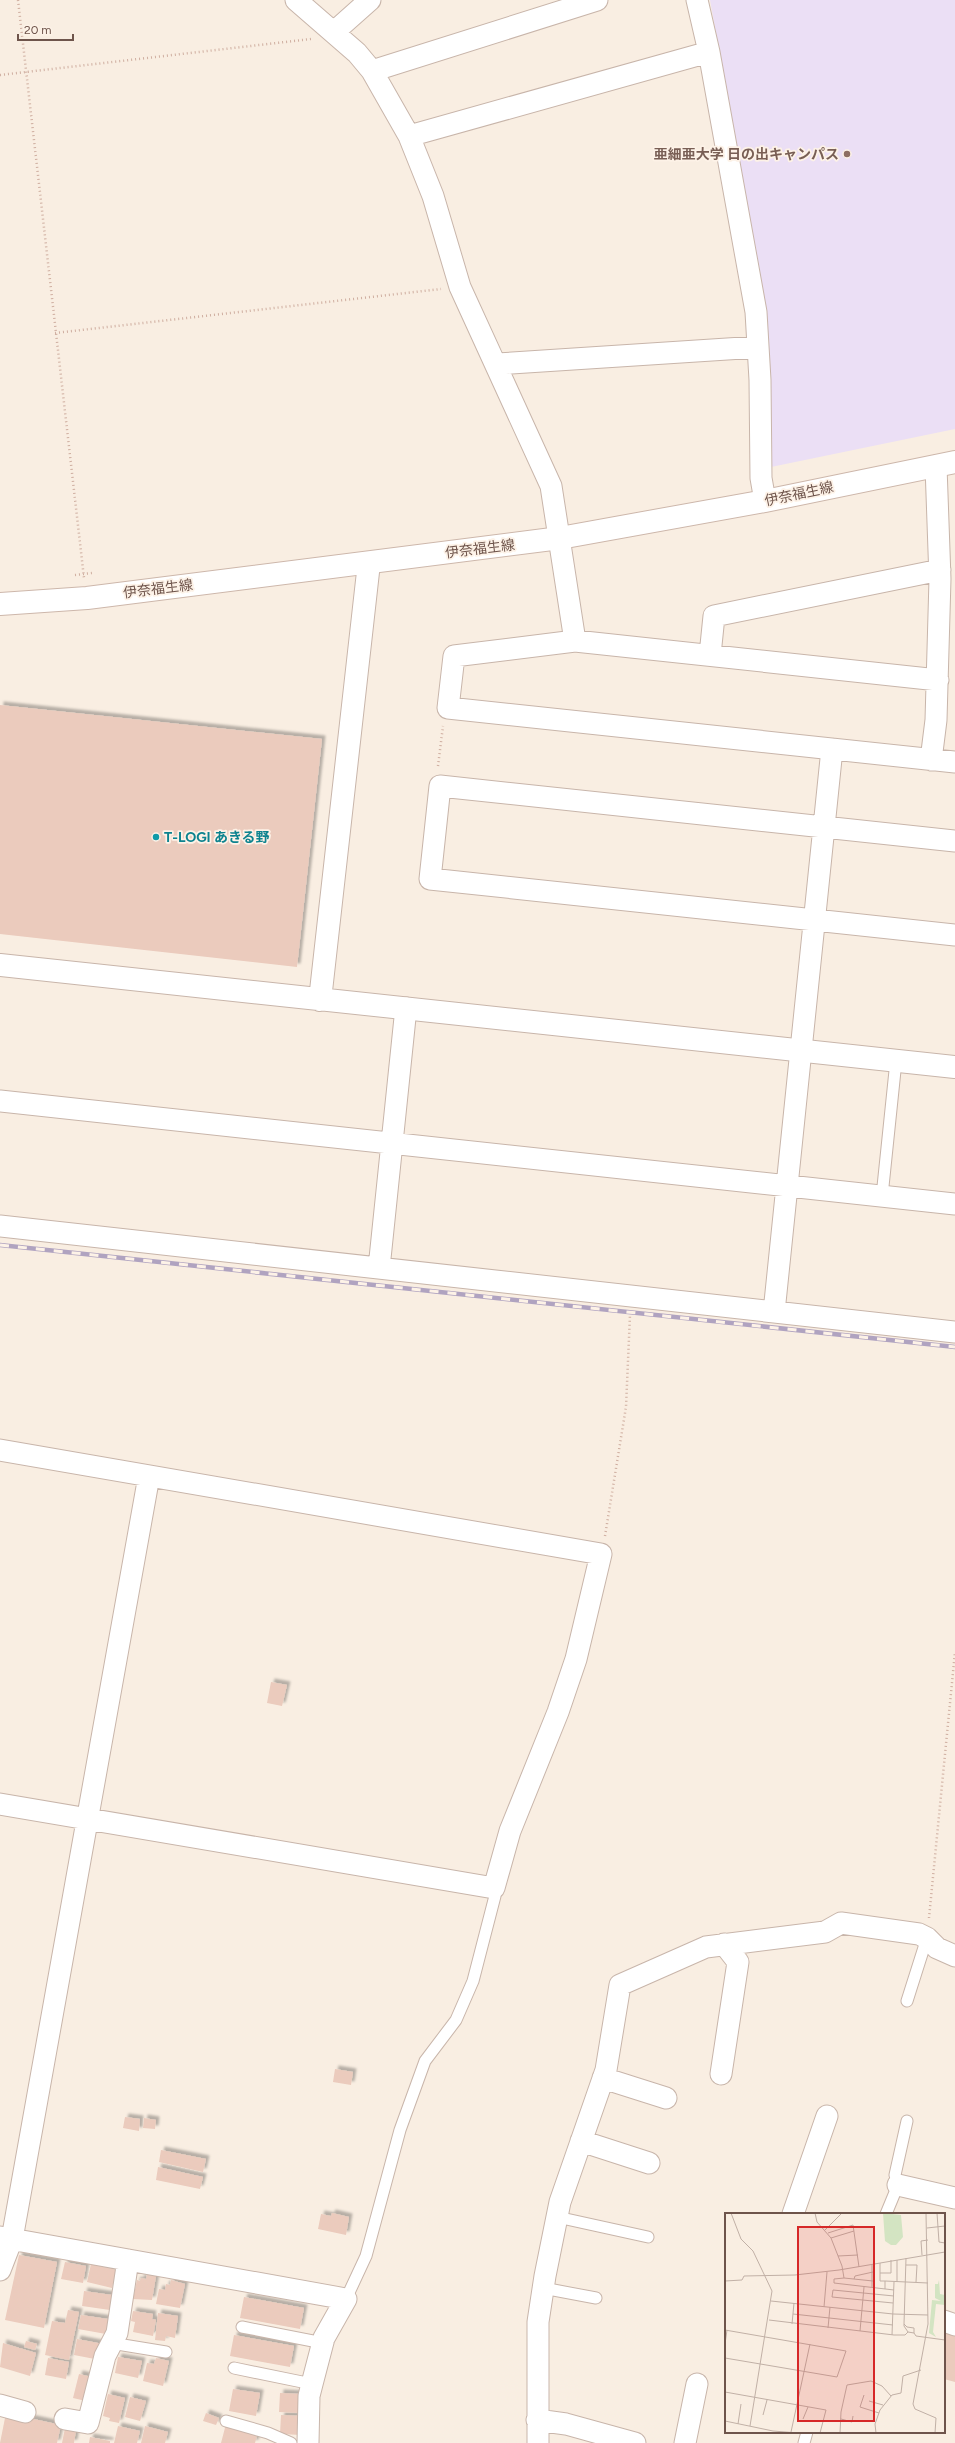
<svg xmlns="http://www.w3.org/2000/svg" width="955" height="2443" viewBox="0 0 955 2443" font-family="Figtree,'Noto Sans JP',sans-serif">
<defs>
<filter id="shadow"><feDropShadow dx="3.5" dy="-3.5" stdDeviation="1" flood-color="#0004"/></filter>
</defs>
<rect width="100%" height="100%" fill="#f9eee2"/>
<path fill="#ebdff5" d="M 710,0 L 955,0 L 955,429 L 771,467 L 770,378 L 766,308 Z"/>
<path fill="#ebcbbd" filter="url(#shadow)" d="M 0,705 L 322,739 L 297,967 L 0,934 Z
M 271,1682 L 287,1685 L 282,1706 L 267,1703 Z
M 335,2069 L 353,2072 L 351,2085 L 333,2082 Z
M 125,2117 L 140,2119 L 139,2131 L 123,2128 Z
M 144,2118 L 156,2120 L 155,2129 L 143,2128 Z
M 161,2150 L 206,2159 L 203,2172 L 159,2162 Z
M 158,2167 L 203,2177 L 200,2189 L 156,2180 Z
M 332,2213 L 349,2217 L 346,2235 L 318,2229 L 321,2214 L 331,2216 Z
M 19,2255 L 57,2262 L 44,2328 L 5,2320 Z
M 65,2262 L 86,2266 L 83,2283 L 61,2279 Z
M 91,2264 L 116,2270 L 112,2288 L 87,2282 Z
M 147,2275 L 156,2276 L 152,2300 L 133,2299 L 137,2280 L 140,2281 L 141,2278 L 146,2279 Z
M 171,2280 L 185,2284 L 180,2308 L 156,2304 L 159,2289 L 165,2290 L 166,2284 L 170,2285 Z
M 84,2291 L 112,2295 L 110,2310 L 82,2306 Z
M 244,2297 L 304,2308 L 300,2329 L 240,2318 Z
M 68,2310 L 79,2312 L 69,2360 L 45,2355 L 52,2321 L 65,2323 Z
M 133,2311 L 153,2314 L 152,2319 L 156,2320 L 153,2336 L 133,2332 L 135,2322 L 131,2321 Z
M 158,2313 L 178,2316 L 175,2338 L 166,2336 L 165,2341 L 155,2340 Z
M 81,2315 L 108,2319 L 106,2334 L 78,2329 Z
M 944,2330 L 955,2331 L 955,2382 L 944,2379 Z
M 234,2335 L 294,2346 L 290,2367 L 230,2356 Z
M 77,2339 L 103,2344 L 100,2360 L 74,2355 Z
M 26,2341 L 37,2344 L 35,2350 L 24,2347 Z
M 3,2343 L 36,2353 L 30,2376 L 0,2367 Z
M 118,2357 L 142,2361 L 138,2378 L 115,2373 Z
M 48,2358 L 69,2362 L 66,2379 L 45,2375 Z
M 156,2358 L 169,2361 L 163,2386 L 143,2381 L 147,2363 L 154,2364 Z
M 79,2374 L 96,2378 L 90,2402 L 73,2398 Z
M 233,2389 L 260,2393 L 256,2416 L 229,2411 Z
M 280,2393 L 301,2394 L 300,2413 L 279,2412 Z
M 108,2394 L 125,2398 L 119,2423 L 109,2421 L 110,2418 L 103,2416 Z
M 130,2397 L 146,2401 L 140,2421 L 125,2417 Z
M 6,2413 L 61,2425 L 57,2443 L 0,2443 Z
M 206,2413 L 219,2418 L 216,2425 L 203,2421 Z
M 281,2415 L 303,2416 L 302,2435 L 280,2434 Z
M 226,2424 L 258,2432 L 255,2443 L 221,2443 Z
M 118,2426 L 140,2431 L 137,2443 L 114,2443 Z
M 145,2426 L 168,2432 L 165,2443 L 141,2443 Z
M 65,2428 L 76,2430 L 74,2443 L 62,2443 Z
M 90,2437 L 110,2441 L 110,2443 L 89,2443 Z"/>
<g fill="none" stroke-linecap="round" stroke-linejoin="round">
<defs>
<path id="service" d="M 882,1196 L 896,1061
M 907,2001 L 927,1938
M 886,2214 L 898,2185 L 895,2175 L 907,2121
M 557,2217 L 648,2237
M 543,2288 L 596,2298
M 346,2299 L 366,2256 L 400,2130 L 425,2061 L 456,2020 L 473,1981 L 495,1896 L 494,1888
M 242,2327 L 323,2343
M 111,2343 L 166,2352
M 234,2368 L 312,2384
M 226,2421 L 268,2433 L 291,2443
M 804,2443 L 807,2432"/>
<path id="minor" d="M 296,0 L 357,53 L 372,71 L 409,136 L 433,196 L 460,287 L 551,486 L 575,641
M 697,0 L 709,52 L 756,312 L 760,380 L 761,478 L 765,501
M 334,32 L 370,0
M 372,71 L 597,0
M 409,136 L 709,52
M 497,364 L 758,347
M 710,655 L 714,616 L 940,570
M 938,680 L 575,641 L 454,656 L 448,708 L 955,762
M 931,760 L 936,720 L 940,579 L 936,466
M 955,841 L 440,786 L 430,879 L 955,935
M 0,1101 L 955,1204
M 0,1226 L 955,1332
M 379,1268 L 406,1008
M 774,1312 L 832,749
M 0,1450 L 601,1554 L 576,1659 L 558,1712 L 510,1831 L 494,1888 L 0,1804
M 721,2074 L 738,1962 L 724,1944
M 603,2078 L 666,2098
M 581,2141 L 649,2163
M 898,2185 L 955,2198
M 793,2214 L 827,2116
M 0,2237 L 346,2299 L 324,2338 L 312,2384 L 309,2396 L 308,2443
M 0,2270 L 12,2239 C 60,1985 101,1730 149,1476
M 944,2321 L 955,2325
M 0,2405 L 25,2412
M 65,2419 L 88,2423 L 105,2356 L 117,2333 L 128,2260
M 537,2420 L 566,2424 L 635,2443
M 538,2443 L 538,2322 L 545,2276 L 560,2202 L 606,2070 L 620,1985 L 706,1947 L 825,1932 L 841,1923 L 919,1934 L 927,1938 L 937,1948 L 955,1956
M 685,2443 L 697,2384"/>
<path id="tertiary" d="M 0,965 L 955,1067
M 320,1000 L 369,563"/>
<path id="secondary" d="M 0,604 L 87,598 L 560,538 L 765,501 L 955,462"/>
</defs>
<use href="#service" stroke="#c8b5aa" stroke-width="13"/>
<use href="#minor" stroke="#c8b5aa" stroke-width="23"/>
<use href="#tertiary" stroke="#c8b5aa" stroke-width="24"/>
<use href="#secondary" stroke="#cdb7ab" stroke-width="24"/>
<path stroke="#cfaea0" stroke-width="2.5" stroke-dasharray="1 3" stroke-linecap="butt" d="M 18,0 L 84,578
M 0,75 L 311,39
M 55,333 L 441,289
M 75,575 L 92,573
M 438,766 L 443,726
M 605,1536 L 626,1407 L 630,1315
M 929,1918 L 955,1652"/>
<use href="#service" stroke="#fff" stroke-width="11"/>
<use href="#minor" stroke="#fff" stroke-width="21"/>
<use href="#tertiary" stroke="#fff" stroke-width="22"/>
<use href="#secondary" stroke="#fff" stroke-width="22"/>
<defs>
<path id="rail" d="M 0,1245 L 955,1347"/>
</defs>
<use href="#rail" stroke="#b0a3c0" stroke-width="4.5"/>
<use href="#rail" stroke="#fdf2e7" stroke-width="3" stroke-dasharray="9" stroke-linecap="butt"/>
</g>
<circle fill="#8d6e63" stroke="#fdf2e7" stroke-width="1.5" cx="847" cy="154" r="4"/>
<circle fill="#0f9aa8" stroke="#fdf2e7" stroke-width="1.5" cx="156" cy="837" r="4"/>
<g text-anchor="middle" dominant-baseline="central" stroke-width="3.5" stroke-linejoin="round" paint-order="stroke">
<g font-size="14" font-weight="bold" fill="#785e54" stroke="#fdf2e7" text-anchor="end">
<text x="839" y="154">亜細亜大学 日の出キャンパス</text>
</g>
<g font-size="14" fill="#6e544b" stroke="#fdf2e7">
<text transform="translate(799 494) rotate(-12)">伊奈福生線</text>
<text transform="translate(480 549) rotate(-7)">伊奈福生線</text>
<text transform="translate(158 589) rotate(-7)">伊奈福生線</text>
</g>
<g font-size="14" font-weight="bold" fill="#0d838f" stroke="#fdf2e7" text-anchor="start">
<text x="164" y="837">T-LOGI あきる野</text>
</g>
</g>
<g transform="translate(725 2213)">
<rect width="220" height="220" fill="#f9eee2"/>
<path d="M 158,0 L 176,2 L 178,24 L 171,32 L 166,32 L 160,28 ZM 214,67 L 215,81 L 220,82 L 220,92 L 211,91 L 208,119 L 211,124 L 204,120 L 207,87 L 216,88 L 210,85 L 210,71 L 213,71 Z" fill="#d3e4c2"/>
<path fill="none" stroke="#c1b0a6" stroke-width="1" d="M 6,0 L 16,26 L 28,38 L 47,78 L 25,213M 90,0 L 92,9 L 106,25 L 117,53 L 119,65M 201,0 L 203,111 L 188,191 L 190,196 L 211,205 L 210,220M 212,0 L 214,29 L 220,30M 202,15 L 220,13M 100,17 L 117,0M 103,20 L 128,12 L 134,54M 106,25 L 129,18M 197,42 L 196,28 L 203,27M 113,43 L 133,42M 155,50 L 155,68 L 160,68M 181,52 L 192,52 L 191,69M 155,60 L 166,60 L 166,47M 129,66 L 130,63 L 148,59M 0,68 L 17,67 L 19,63 L 70,62 L 114,57 L 220,39M 148,68 L 119,65 L 109,66 L 109,70 L 169,77M 172,69 L 172,47M 147,74 L 147,51M 160,76 L 160,68 L 203,70M 46,88 L 168,101 L 203,102M 168,90 L 107,84 L 108,77 L 169,83M 99,94 L 102,59M 68,101 L 168,112M 44,107 L 169,122 L 180,122 L 183,119M 67,111 L 69,90M 179,111 L 182,114 L 189,115 L 189,120 L 183,119 L 179,113 L 179,111 L 181,45M 103,115 L 105,94M 0,117 L 121,138 L 112,164 L 0,145M 135,118 L 139,74M 189,120 L 191,123 L 220,127M 167,122 L 169,69M 0,131 L 2,117M 0,179 L 101,197 L 95,220M 139,182 L 135,194 L 154,200M 144,188 L 158,192M 38,202 L 42,187M 78,206 L 83,194M 116,206 L 127,209 L 128,203M 0,208 L 48,218 L 73,220M 13,211 L 16,191M 66,219 L 85,131M 115,220 L 116,199 L 122,172 L 146,168 L 157,173 L 166,183M 151,220 L 150,211 L 155,197 L 167,182 L 176,180 L 178,163 L 196,157"/>
<path fill="#d62828" fill-opacity="0.15" stroke="#d62828" stroke-width="2" d="M 73,14 L 149,14 L 149,208 L 73,208 Z"/>
<rect width="220" height="220" fill="none" stroke="#6e544b" stroke-width="2"/>
</g>
<path d="M18 34v6h55v-6" fill="none" stroke="#6e544b" stroke-width="2"/>
<text x="24" y="34" font-size="12" fill="#6e544b" stroke="#fdf2e7" stroke-width="3" paint-order="stroke">20 m</text>
</svg>
